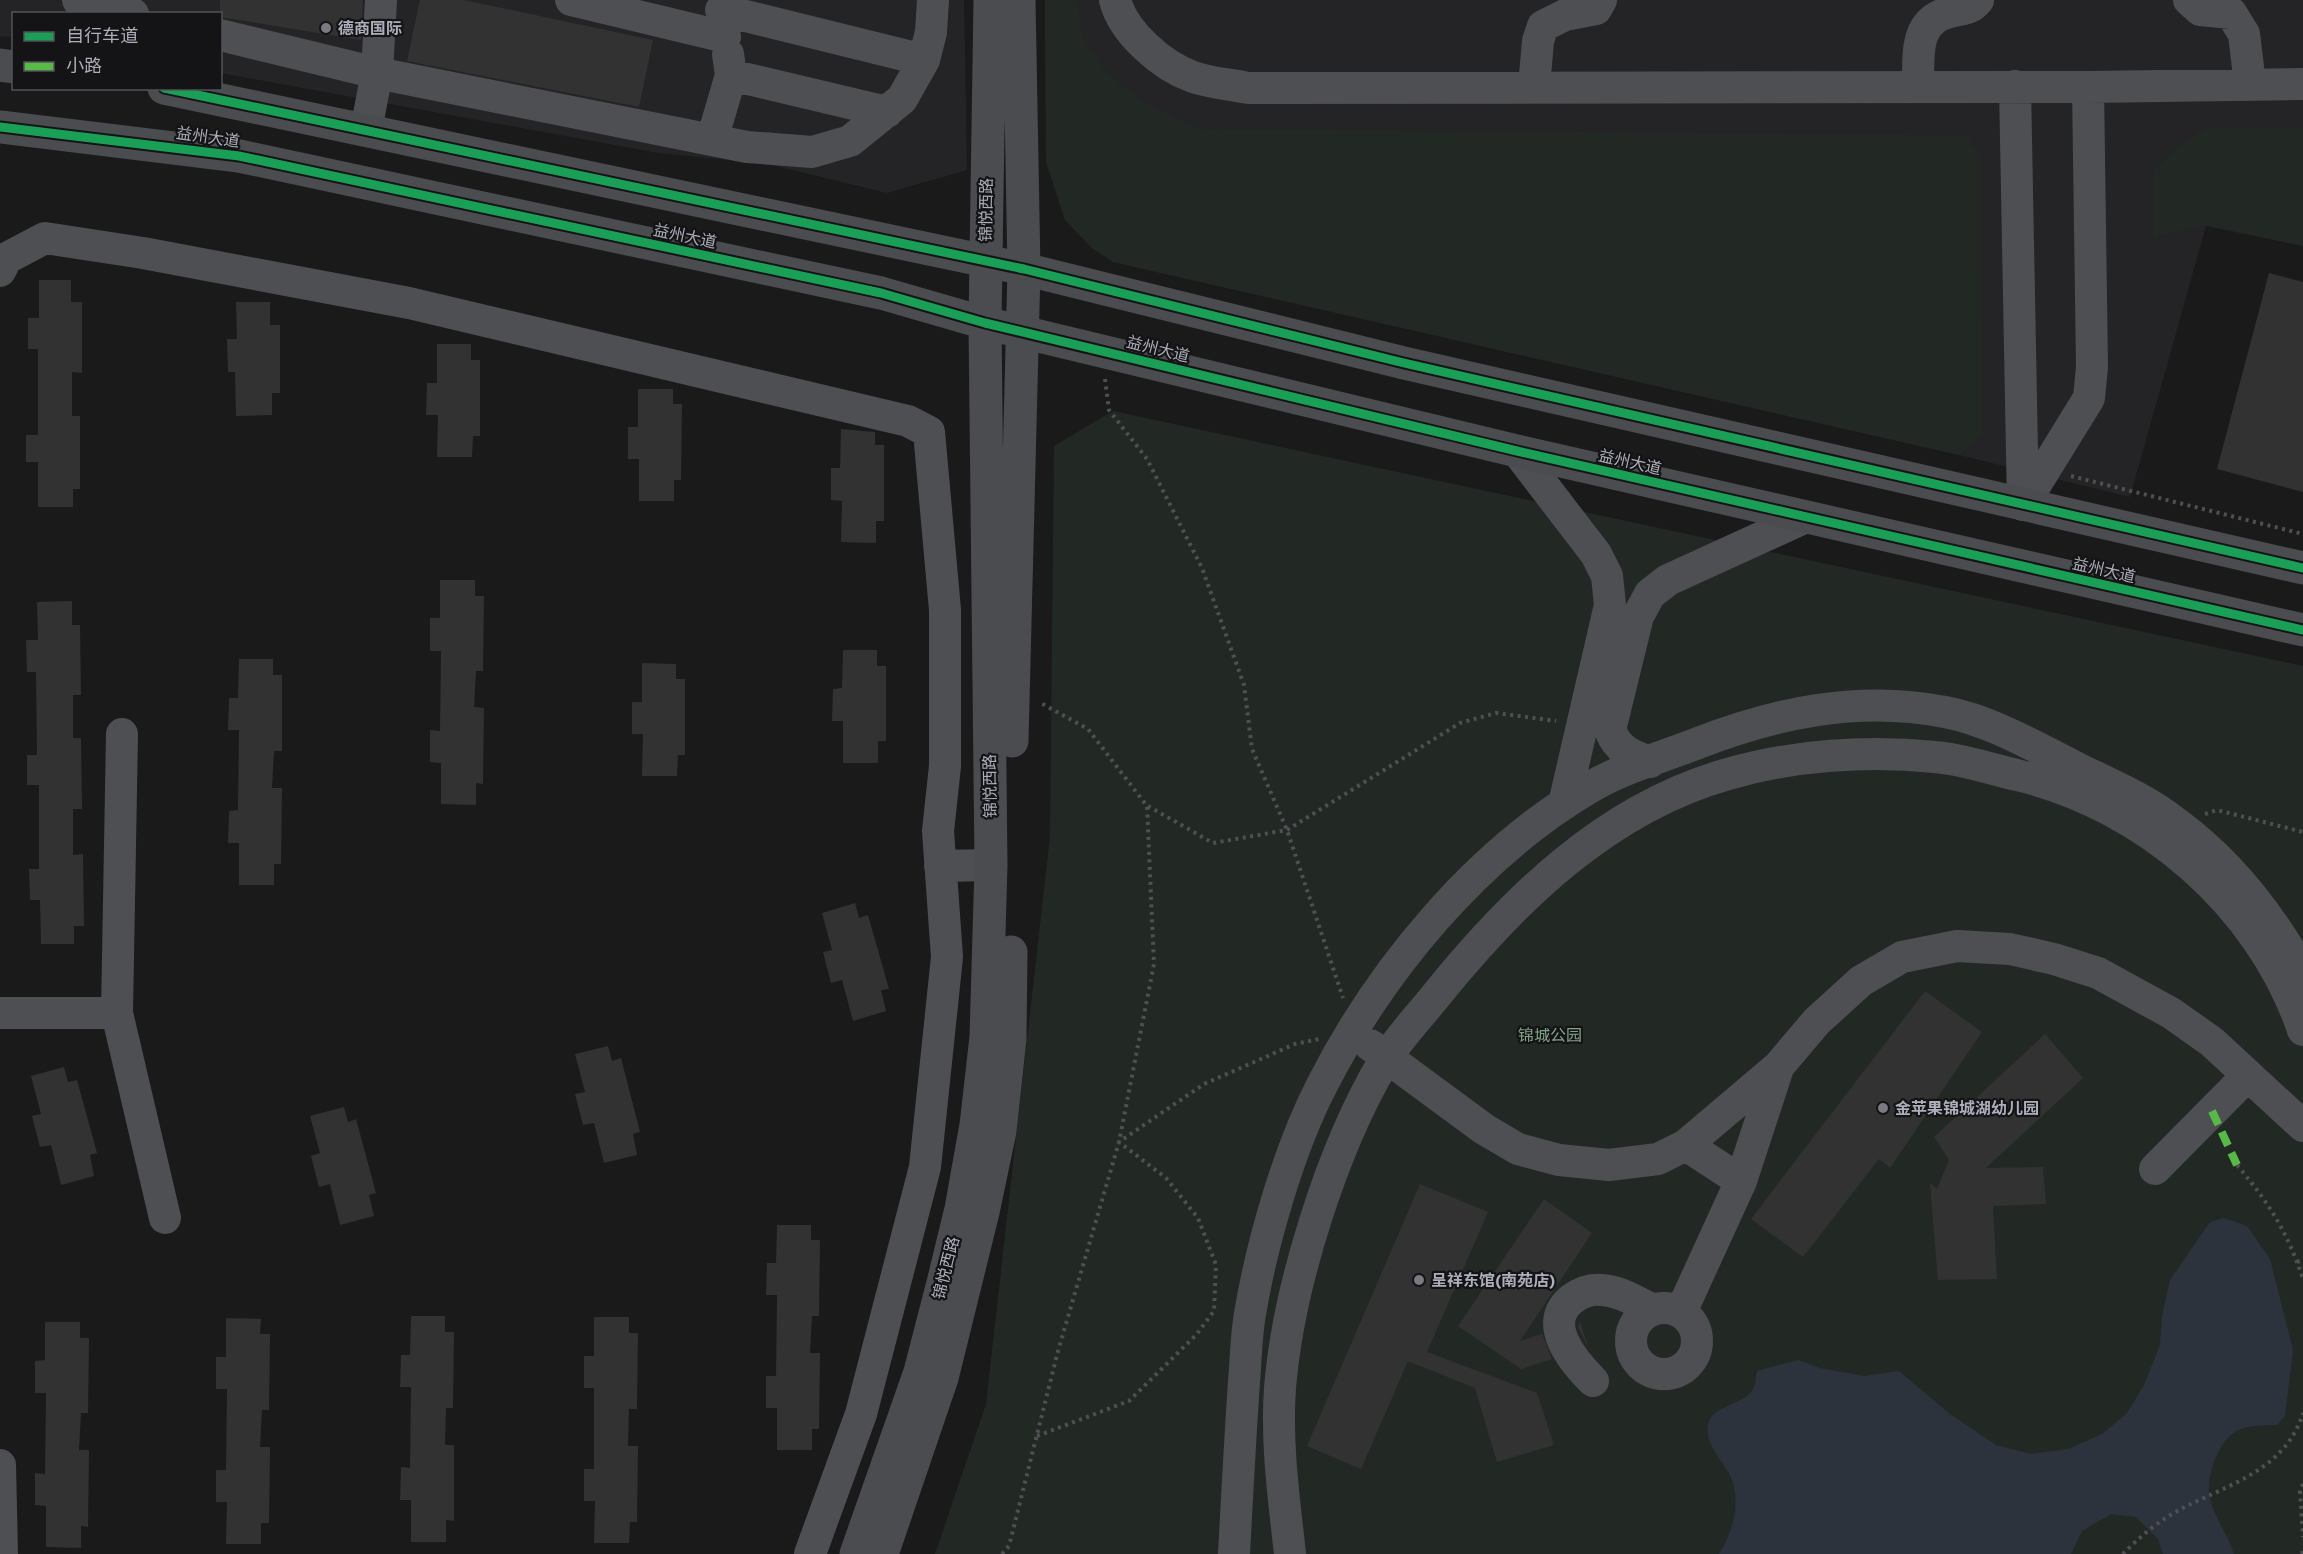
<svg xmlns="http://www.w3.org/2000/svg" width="2303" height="1554" viewBox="0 0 2303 1554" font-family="'Work Sans','Noto Sans SC',sans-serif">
<rect width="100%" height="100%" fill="#1a1a1a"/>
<path fill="#242426" d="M 0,0 L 964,0 L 967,170 L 887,193 L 768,164 L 658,153 L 221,73 L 220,14 L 14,14 L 13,37 L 0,36 Z
M 1045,0 L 2303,0 L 2303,246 L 2206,226 L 2130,497 L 1959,455 L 1113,262 L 1092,248 L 1065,220 L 1046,162 Z"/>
<path fill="#222924" d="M 1045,0 L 1076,0 C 1079,13 1080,33 1087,45 C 1114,89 1155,110 1201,129 L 1966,135 L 1980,157 L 1982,432 L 1959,455 L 1113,262 L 1092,248 L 1065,220 L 1046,162 Z
M 2303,127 L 2303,246 L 2206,225 L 2154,237 L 2154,171 L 2178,146 L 2206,128 Z
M 1113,411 L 2303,666 L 2303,1554 L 935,1554 L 986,1404 L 1050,836 L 1054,446 Z"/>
<path fill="#2d333c" d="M 2224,1218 L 2247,1226 L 2270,1259 L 2293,1350 L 2285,1416 L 2277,1425 C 2263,1425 2243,1425 2232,1434 C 2215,1448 2204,1483 2211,1503 C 2217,1521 2229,1537 2234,1554 L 2163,1554 L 2158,1539 L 2136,1517 L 2111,1514 L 2082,1531 L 2071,1554 L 1719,1554 C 1733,1532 1742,1501 1730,1475 C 1722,1459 1705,1445 1708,1425 C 1711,1405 1744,1406 1753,1389 C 1756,1384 1756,1377 1757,1371 L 1798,1360 L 1820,1368 L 1864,1376 L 1899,1371 L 1950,1414 L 1996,1445 L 2031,1454 L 2068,1449 L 2102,1434 L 2127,1413 L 2144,1385 L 2160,1345 L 2162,1316 L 2170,1280 L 2210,1222 Z"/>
<path fill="#323232" d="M 220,0 L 363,0 L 361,40 L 220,17 Z
M 420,0 L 464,0 L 653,40 L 639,107 L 407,61 Z
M 2269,273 L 2303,282 L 2303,492 L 2217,469 Z
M 39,280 L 71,280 L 71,302 L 82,302 L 82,373 L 72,372 L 72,416 L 80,416 L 80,489 L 73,489 L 73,507 L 38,507 L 38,462 L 26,462 L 26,435 L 38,435 L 38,349 L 28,349 L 28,318 L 39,318 Z
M 236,302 L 270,302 L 270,325 L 280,325 L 280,393 L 272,393 L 272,415 L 236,416 L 235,372 L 228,372 L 227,339 L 237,339 Z
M 437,344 L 471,344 L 471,360 L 480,360 L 480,436 L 473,436 L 472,457 L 437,457 L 438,415 L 426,415 L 427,383 L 437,383 Z
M 638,389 L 673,389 L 673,404 L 682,404 L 681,480 L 674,480 L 674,501 L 639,501 L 639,459 L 628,459 L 628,427 L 638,427 Z
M 841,429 L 875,432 L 875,445 L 884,445 L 884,521 L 876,521 L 876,543 L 841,542 L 842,501 L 831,500 L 831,468 L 840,468 Z
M 440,580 L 475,580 L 475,596 L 484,596 L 483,671 L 476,671 L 474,707 L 484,708 L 483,784 L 476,783 L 476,805 L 441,804 L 441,763 L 430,762 L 430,730 L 440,731 L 441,651 L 430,651 L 430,618 L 440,618 Z
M 72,601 L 72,625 L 80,625 L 81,695 L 73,695 L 73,738 L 81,738 L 82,809 L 73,809 L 73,855 L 83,854 L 84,926 L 74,926 L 74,944 L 41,944 L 40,900 L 30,900 L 29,869 L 39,869 L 39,785 L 27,785 L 27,755 L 37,755 L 36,672 L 27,672 L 26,640 L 38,640 L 37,602 Z
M 843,650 L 877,650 L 877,666 L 886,666 L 886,741 L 878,741 L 878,763 L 843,763 L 843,721 L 832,721 L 833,689 L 842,688 Z
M 239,659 L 273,659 L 273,675 L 282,675 L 282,751 L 274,751 L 272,788 L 282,788 L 281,864 L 274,864 L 274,885 L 239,885 L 239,843 L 228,843 L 229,811 L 238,810 L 239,730 L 228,730 L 229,698 L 238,698 Z
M 642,663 L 676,664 L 676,679 L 685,679 L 685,755 L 678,755 L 677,776 L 642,776 L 643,734 L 632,734 L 632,702 L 642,702 Z
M 855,903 L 859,918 L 868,915 L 889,989 L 881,990 L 886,1011 L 853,1021 L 842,980 L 831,983 L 823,952 L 832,950 L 822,913 Z
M 1925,991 L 1982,1032 L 1890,1168 L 1879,1159 L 1803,1257 L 1751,1219 Z
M 2045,1034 L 2083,1078 L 1986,1168 L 2043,1167 L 2046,1204 L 1993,1206 L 1997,1279 L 1938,1280 L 1930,1183 L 1937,1189 L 1949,1160 L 1934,1137 Z
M 608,1046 L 612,1061 L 621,1058 L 640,1132 L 633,1134 L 637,1155 L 604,1163 L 594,1123 L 583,1125 L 575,1094 L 585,1092 L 575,1054 Z
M 64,1067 L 68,1082 L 77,1080 L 97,1153 L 90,1155 L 94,1176 L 61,1185 L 51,1145 L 40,1147 L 32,1116 L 41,1114 L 31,1076 Z
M 344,1107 L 348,1122 L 356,1119 L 376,1193 L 369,1195 L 374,1216 L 340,1225 L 330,1184 L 319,1187 L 311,1156 L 320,1153 L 310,1116 Z
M 1420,1184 L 1488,1212 L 1427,1352 L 1537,1393 L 1554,1445 L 1497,1462 L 1475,1388 L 1408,1361 L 1361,1469 L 1307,1446 Z
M 1544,1199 L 1592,1233 L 1520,1341 L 1542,1334 L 1552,1359 L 1521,1369 L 1458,1326 Z
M 777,1225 L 811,1225 L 811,1240 L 820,1240 L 819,1316 L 812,1316 L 810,1353 L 820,1353 L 819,1429 L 812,1429 L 812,1450 L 777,1450 L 777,1408 L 766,1408 L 766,1376 L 776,1376 L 777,1295 L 766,1295 L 767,1263 L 776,1263 Z
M 411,1316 L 445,1316 L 445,1332 L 454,1332 L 453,1408 L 446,1408 L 445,1445 L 454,1445 L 454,1521 L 446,1520 L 446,1542 L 411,1542 L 411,1500 L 400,1500 L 401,1467 L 410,1468 L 411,1387 L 400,1387 L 401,1355 L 410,1355 Z
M 594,1317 L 629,1317 L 629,1333 L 638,1333 L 637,1409 L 629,1409 L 628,1446 L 638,1446 L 637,1522 L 630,1522 L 629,1543 L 594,1543 L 595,1501 L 584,1501 L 584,1469 L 594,1469 L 594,1388 L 584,1388 L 584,1356 L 594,1356 Z
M 226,1318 L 261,1319 L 260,1334 L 270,1334 L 269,1410 L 262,1410 L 260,1447 L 270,1447 L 269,1523 L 261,1523 L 261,1544 L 226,1544 L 227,1502 L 216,1502 L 216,1470 L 226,1470 L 227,1389 L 216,1389 L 216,1357 L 226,1357 Z
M 45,1322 L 80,1322 L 80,1338 L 89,1338 L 88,1413 L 81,1413 L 79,1450 L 89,1450 L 88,1527 L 81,1526 L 81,1548 L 46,1547 L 46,1506 L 35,1505 L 35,1473 L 45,1474 L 46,1393 L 35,1393 L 35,1361 L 45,1360 Z
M 1580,1322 L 1588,1347 L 1578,1327 Z"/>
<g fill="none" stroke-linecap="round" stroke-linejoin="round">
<path stroke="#505054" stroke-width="4" stroke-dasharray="3 4.5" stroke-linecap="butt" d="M 1105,379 L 1109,410 L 1147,459 L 1202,568 L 1244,685 L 1252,749 L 1287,830 L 1343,998
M 2071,476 L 2303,534
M 1148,806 L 1213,843 L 1287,830 L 1460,723 L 1496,713 L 1556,721
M 2205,814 L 2217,810 L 2303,832
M 2237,1165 C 2269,1203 2287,1231 2303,1279
M 2297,1262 L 2303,1260
M 1037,1436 L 1129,1401 L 1196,1335 L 1214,1311 L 1216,1265 L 1198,1218 L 1166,1178 L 1119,1142 L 1204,1084 L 1295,1044 L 1319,1039
M 2303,1484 L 2300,1491 L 2303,1537
M 1002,1554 L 1009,1546 L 1058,1351 L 1119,1142 L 1154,964 L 1147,806 L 1088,729 L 1039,702
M 2123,1554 C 2139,1537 2160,1520 2181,1509 C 2227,1485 2286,1470 2303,1413
M 2302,1554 L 2303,1550"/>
<path stroke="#4e4f53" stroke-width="32" d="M 78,0 L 133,14
M 571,0 L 725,37
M 1115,0 C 1123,32 1162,66 1193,77 C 1210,83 1230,84 1248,88 L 2088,87 L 2303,84
M 2189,0 L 2200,10 L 2231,13 L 2244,34 L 2250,84
M 721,10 L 924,60
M 220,35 L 377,73 L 747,147 L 812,152 L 850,141 L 902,99 L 924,60 L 931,32 L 933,0
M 731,75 L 887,112
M 1918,86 C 1919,56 1913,21 1950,12 C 1963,8 1969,11 1978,0
M 2015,86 L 2023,505
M 1534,87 L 1538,41 L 1543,26 L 1565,15 L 1596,9 L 1601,0
M 366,130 L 377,73 L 381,0
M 712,140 L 731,75 L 728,54
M 0,271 L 7,258 L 45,238 L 143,253 L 409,303 L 908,421 L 929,432 L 945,610 L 945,766 L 938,831 L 947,957 L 925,1167 L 861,1414 L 810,1554
M 1517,451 L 1596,554 L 1607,576 L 1610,605 L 1564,804
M 2023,505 L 2089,398 L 2092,367 L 2088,87
M 1650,762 C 1630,755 1618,750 1610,730 L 1638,616 L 1650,594 L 1668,580 L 1804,518
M 940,866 L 991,865
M 0,1013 L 117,1013 L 165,1218
M 117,1013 L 122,734
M 1370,1045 L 1484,1129 L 1518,1149 L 1559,1160 L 1609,1165 L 1658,1159 L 1686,1145 L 1778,1067 L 1817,1021 L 1861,981 L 1902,957 L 1957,946 L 2010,949 L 2054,959 L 2098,973 L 2171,1013 L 2212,1042 L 2303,1126
M 1686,1145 L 1741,1181
M 2155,1169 L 2248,1075
M1631 1341a33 33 0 1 1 66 0a33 33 0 1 1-66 0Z
M 1681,1312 L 1741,1181 L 1778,1068
M 1593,1381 C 1573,1361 1541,1323 1572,1299 C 1580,1293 1591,1289 1602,1290 C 1620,1291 1637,1302 1653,1310
M 0,1465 L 2,1554
M 1234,1554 C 1237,1497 1240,1440 1244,1382 C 1246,1360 1246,1336 1250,1314 C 1262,1242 1289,1149 1322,1085 C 1381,969 1477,854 1589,788 C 1620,769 1659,758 1693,745 C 1774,713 1858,695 1945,712 C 1992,721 2035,747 2079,769 C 2112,785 2147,800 2176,823 C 2229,862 2271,916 2303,973
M 1290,1554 C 1284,1499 1276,1443 1280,1388 C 1288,1288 1332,1149 1383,1063 C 1397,1040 1417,1019 1434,998 C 1512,901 1606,808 1728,774 C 1793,755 1868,750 1935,757 C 1962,759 1990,769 2017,775 C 2145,805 2261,905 2303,1030"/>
<path stroke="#4b4c4f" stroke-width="33" d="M 0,65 L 14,67
M 164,88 L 1024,269 L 1404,363 L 2303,568
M 0,127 L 239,156 L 881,293 L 985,323 L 1517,451 L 2303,630
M 1012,741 L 1024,269 L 1019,0
M 856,1554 L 920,1372 L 943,1283 L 961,1209 L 976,1125 L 986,1037 L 991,865 L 985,323 L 990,0
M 882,1554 L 942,1378 L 983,1212 L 1000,1131 L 1010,1039 L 1011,952"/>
<path stroke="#58b947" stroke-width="8" stroke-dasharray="15 8" stroke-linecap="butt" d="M 2212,1111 L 2237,1165"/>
<defs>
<path id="cycleway" d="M 164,88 L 1024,269 L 1404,363 L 2303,568
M 0,127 L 239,156 L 881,293 L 985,323 L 1517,451 L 2303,630"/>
</defs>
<use href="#cycleway" stroke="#141416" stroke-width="13"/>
<use href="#cycleway" stroke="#1a9f57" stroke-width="9"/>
</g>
<g fill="#797a82" stroke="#141416" stroke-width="2">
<circle cx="326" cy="28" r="6"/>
<circle cx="1883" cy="1108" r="6"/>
<circle cx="1419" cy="1280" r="6"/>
</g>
<g text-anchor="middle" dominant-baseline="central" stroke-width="4.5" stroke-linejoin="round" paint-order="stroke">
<g font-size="16" font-weight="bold" fill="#acaeba" stroke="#141416" text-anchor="start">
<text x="338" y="28">德商国际</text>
<text x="1895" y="1108">金苹果锦城湖幼儿园</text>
<text x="1431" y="1280">呈祥东馆(南苑店)</text>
</g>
<g font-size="16" fill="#acaeba" stroke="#141416">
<text transform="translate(208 137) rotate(8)">益州大道</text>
<text transform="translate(986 210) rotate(-89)">锦悦西路</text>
<text transform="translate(685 236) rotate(12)">益州大道</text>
<text transform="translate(1158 349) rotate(14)">益州大道</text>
<text transform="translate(1630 462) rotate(13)">益州大道</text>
<text transform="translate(2104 570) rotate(13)">益州大道</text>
<text transform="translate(990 786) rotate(-91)">锦悦西路</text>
<text transform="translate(946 1268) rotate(-76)">锦悦西路</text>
</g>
<g font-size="16" fill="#84a48a" stroke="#141416">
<text x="1550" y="1035">锦城公园</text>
</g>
</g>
<rect x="12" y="12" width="210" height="78" fill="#141416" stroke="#515258" stroke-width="1.5"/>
<rect x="24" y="32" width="30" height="9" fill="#1a9f57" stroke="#515258" stroke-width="1.5"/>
<text x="66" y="42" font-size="18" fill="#acaeba">自行车道</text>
<rect x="24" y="62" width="30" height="9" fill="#58b947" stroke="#515258" stroke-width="1.5"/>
<text x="66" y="72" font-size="18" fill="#acaeba">小路</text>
</svg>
